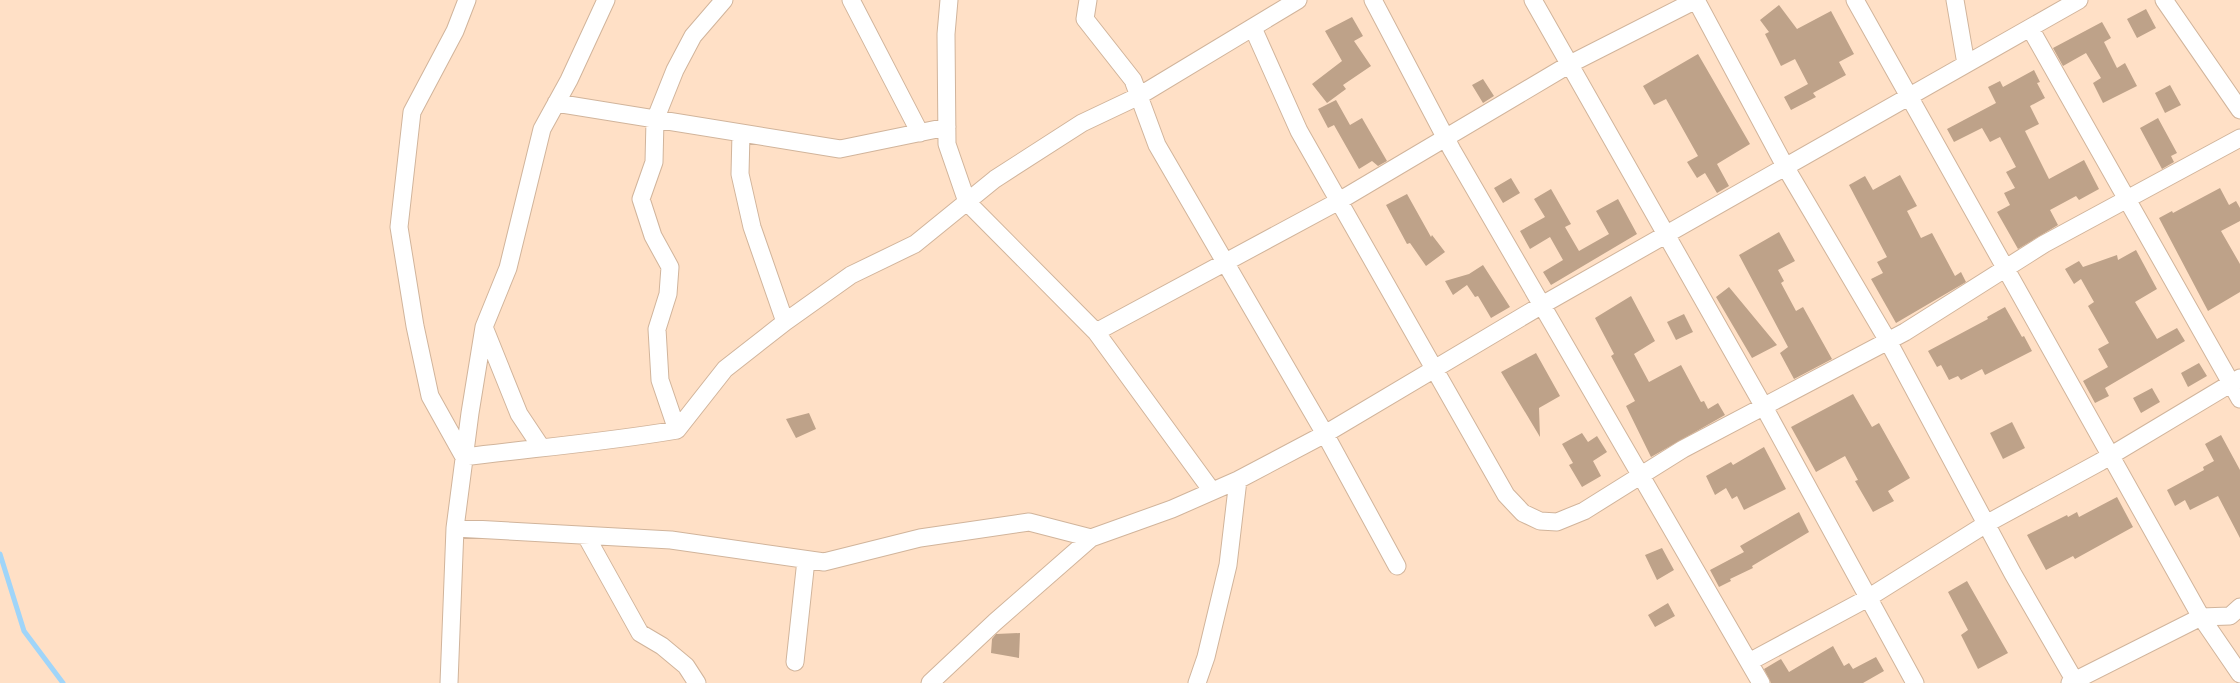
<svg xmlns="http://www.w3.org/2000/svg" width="2240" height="683" viewBox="0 0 2240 683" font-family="'Crimson Pro',serif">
<rect width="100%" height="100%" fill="#ffe0c6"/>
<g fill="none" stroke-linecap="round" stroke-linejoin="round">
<path stroke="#a0d5f9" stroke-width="5" d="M 0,554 L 24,631 L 63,683"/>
</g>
<path fill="#bea289" d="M 1779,5 L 1797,29 L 1831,11 L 1854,54 L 1839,62 L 1846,75 L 1813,93 L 1816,97 L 1791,110 L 1784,97 L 1808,84 L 1795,59 L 1781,66 L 1765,34 L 1769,32 L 1760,20 Z
M 2146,9 L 2156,28 L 2137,38 L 2127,19 Z
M 1352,17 L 1363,36 L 1354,41 L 1371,66 L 1343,85 L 1346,89 L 1327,103 L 1312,84 L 1342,61 L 1325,31 Z
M 2102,22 L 2111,38 L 2104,42 L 2117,68 L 2125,63 L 2137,86 L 2103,103 L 2093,83 L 2101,78 L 2086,53 L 2063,66 L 2053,48 Z
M 1698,54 L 1750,144 L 1717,164 L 1729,186 L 1717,193 L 1705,173 L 1697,178 L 1687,162 L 1698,156 L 1666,99 L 1654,105 L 1643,86 Z
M 2034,70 L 2040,82 L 2037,83 L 2045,98 L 2030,106 L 2039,124 L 2025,131 L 2049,179 L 2084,160 L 2099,189 L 2079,200 L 2076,196 L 2050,210 L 2058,225 L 2018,249 L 1997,212 L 2010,205 L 2004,193 L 2015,188 L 2006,172 L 2016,167 L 2000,137 L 1990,142 L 1982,128 L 1954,142 L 1947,129 L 1996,103 L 1988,87 L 2000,81 L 2003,87 Z
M 1483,79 L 1494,96 L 1483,103 L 1472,85 Z
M 2170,85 L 2181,105 L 2165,113 L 2155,93 Z
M 1336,100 L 1350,125 L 1362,118 L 1387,161 L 1378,166 L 1372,161 L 1359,169 L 1334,125 L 1328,128 L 1318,109 Z
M 2158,118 L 2177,153 L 2171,156 L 2174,162 L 2162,169 L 2140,128 Z
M 1900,175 L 1917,206 L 1907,211 L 1921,238 L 1932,233 L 1955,276 L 1961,272 L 1966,282 L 1896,323 L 1871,279 L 1883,273 L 1877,262 L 1887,257 L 1849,185 L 1865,176 L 1873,190 Z
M 1511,178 L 1520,193 L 1503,203 L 1494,188 Z
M 2220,188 L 2229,205 L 2236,201 L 2240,208 L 2240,221 L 2221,231 L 2240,264 L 2240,292 L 2208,311 L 2159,218 L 2172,211 L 2173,213 Z
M 1551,189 L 1571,224 L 1565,227 L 1579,251 L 1609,234 L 1596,211 L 1618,199 L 1637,234 L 1551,285 L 1543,272 L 1563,260 L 1550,237 L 1530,249 L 1520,231 L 1545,217 L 1534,199 Z
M 1407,194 L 1431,237 L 1432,235 L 1445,252 L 1426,266 L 1410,243 L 1407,244 L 1386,205 Z
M 1779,232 L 1795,261 L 1778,270 L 1784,281 L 1781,283 L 1796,311 L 1803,307 L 1832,359 L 1794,379 L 1780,353 L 1788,347 L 1739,255 Z
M 2136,250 L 2157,289 L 2135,302 L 2157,339 L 2177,328 L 2185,341 L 2105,388 L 2109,396 L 2095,403 L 2083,381 L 2108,367 L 2098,349 L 2109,343 L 2088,306 L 2094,302 L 2081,279 L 2074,284 L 2065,269 L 2079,261 L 2083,267 L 2117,255 L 2118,260 Z
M 1483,265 L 1510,307 L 1491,318 L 1478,296 L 1475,297 L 1467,285 L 1453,295 L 1445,281 L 1469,274 Z
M 1729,287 L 1777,345 L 1752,358 L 1716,297 Z
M 1631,296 L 1655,341 L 1634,354 L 1649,382 L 1681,365 L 1701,402 L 1704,401 L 1708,409 L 1718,403 L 1725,415 L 1651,457 L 1626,406 L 1635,401 L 1611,356 L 1614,354 L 1595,318 Z
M 2005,307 L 2022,337 L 2024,336 L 2032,351 L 1985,375 L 1982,369 L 1961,380 L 1958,376 L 1949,380 L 1941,365 L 1937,367 L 1928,351 L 1988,319 L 1987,317 Z
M 1684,314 L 1693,332 L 1676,340 L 1667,322 Z
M 1536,353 L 1560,396 L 1539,408 L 1540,437 L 1501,372 Z
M 2199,363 L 2207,376 L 2188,387 L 2181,373 Z
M 2152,388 L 2160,402 L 2141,413 L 2133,398 Z
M 1853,394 L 1872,427 L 1879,423 L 1910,478 L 1888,491 L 1894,501 L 1873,512 L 1855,481 L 1858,480 L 1845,456 L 1816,472 L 1791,427 Z
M 809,413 L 816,429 L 796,438 L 786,419 Z
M 2012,422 L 2025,448 L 2003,459 L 1990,433 Z
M 1582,433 L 1588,442 L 1597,436 L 1607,452 L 1593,461 L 1601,476 L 1582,487 L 1569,465 L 1573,463 L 1562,444 Z
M 2221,435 L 2240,470 L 2240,538 L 2218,496 L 2190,510 L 2185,500 L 2175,506 L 2167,490 L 2204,470 L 2203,467 L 2214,461 L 2205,444 Z
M 1764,447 L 1786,489 L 1744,510 L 1737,496 L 1732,499 L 1726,488 L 1715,495 L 1706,476 L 1731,462 L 1733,465 Z
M 2117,497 L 2133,527 L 2075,559 L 2073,556 L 2046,570 L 2027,535 L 2067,515 L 2068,517 L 2077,512 L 2079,517 Z
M 1799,512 L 1809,532 L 1752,566 L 1753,568 L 1730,579 L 1731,581 L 1719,587 L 1710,570 L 1744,552 L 1740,546 Z
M 1662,548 L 1674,570 L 1657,580 L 1645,555 Z
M 1967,581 L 2008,653 L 1978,669 L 1961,635 L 1968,630 L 1948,592 Z
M 1668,603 L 1675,616 L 1655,627 L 1648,615 Z
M 1020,633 L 1019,658 L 991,653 L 992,639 L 996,634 Z
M 1833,646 L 1844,666 L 1849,663 L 1853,669 L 1876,657 L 1884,671 L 1863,683 L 1771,683 L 1764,669 L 1781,659 L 1789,672 Z"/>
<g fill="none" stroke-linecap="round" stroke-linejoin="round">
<defs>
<path id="minor" d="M 467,0 L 455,31 L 412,112 L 399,227 L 415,326 L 430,396 L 464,457 C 535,448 607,442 677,430 L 725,369 L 785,322 L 851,275 L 915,244 L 995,179 L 1082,123 L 1139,96 L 1298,0
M 851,0 L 920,133
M 949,0 L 946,34 L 947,144 L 967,202 L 1096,332 L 1212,491
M 1088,0 L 1085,19 L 1133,80 L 1157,145 L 1325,434 L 1397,566
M 1373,0 L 1452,150 L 1761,683
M 1533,0 L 1764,407 L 1915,683
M 1696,0 L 1786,168 L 1888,341 L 2013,574 L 2076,683
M 1855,0 L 2201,617 L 2240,674
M 1955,0 L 1966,64
M 2164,0 L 2240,110
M 1253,28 L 1299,131 L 1506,495 L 1523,513 L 1540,521 L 1557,522 L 1584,511 L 1683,449 L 1905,332 L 2044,244 L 2240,138
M 2030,28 L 2240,399
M 556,103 L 840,149 L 947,127
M 741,133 L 740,174 L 752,227 L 785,322
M 484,327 L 519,414 L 541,447
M 1096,332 L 1339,201 L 1570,64 L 1696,0
M 677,430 L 660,380 L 657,329 L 668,294 L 670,267 L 653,236 L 641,199 L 654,162 L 655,120 L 675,70 L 693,36 L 724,0
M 455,528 L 671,540 L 824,562 L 920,538 L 1029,522 L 1091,538
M 586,536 L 640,633 L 662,646 L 686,666 L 697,683
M 795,662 L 806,560
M 1749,662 L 1868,598 L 1986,524 L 2100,462 L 2240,378
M 449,683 L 455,528 L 470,413 L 484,327 L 508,268 L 542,129 L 569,80 L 606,0
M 930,683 L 995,622 L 1091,538 L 1172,509 L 1238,480 L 1325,434 L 1542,305 L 2079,0
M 1197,683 L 1206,657 L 1228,565 L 1238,480
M 2070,683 L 2201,617 L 2230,616 L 2240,607"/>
</defs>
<use href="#minor" stroke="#d1b49b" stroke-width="19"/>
<use href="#minor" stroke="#fff" stroke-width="17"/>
</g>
</svg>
